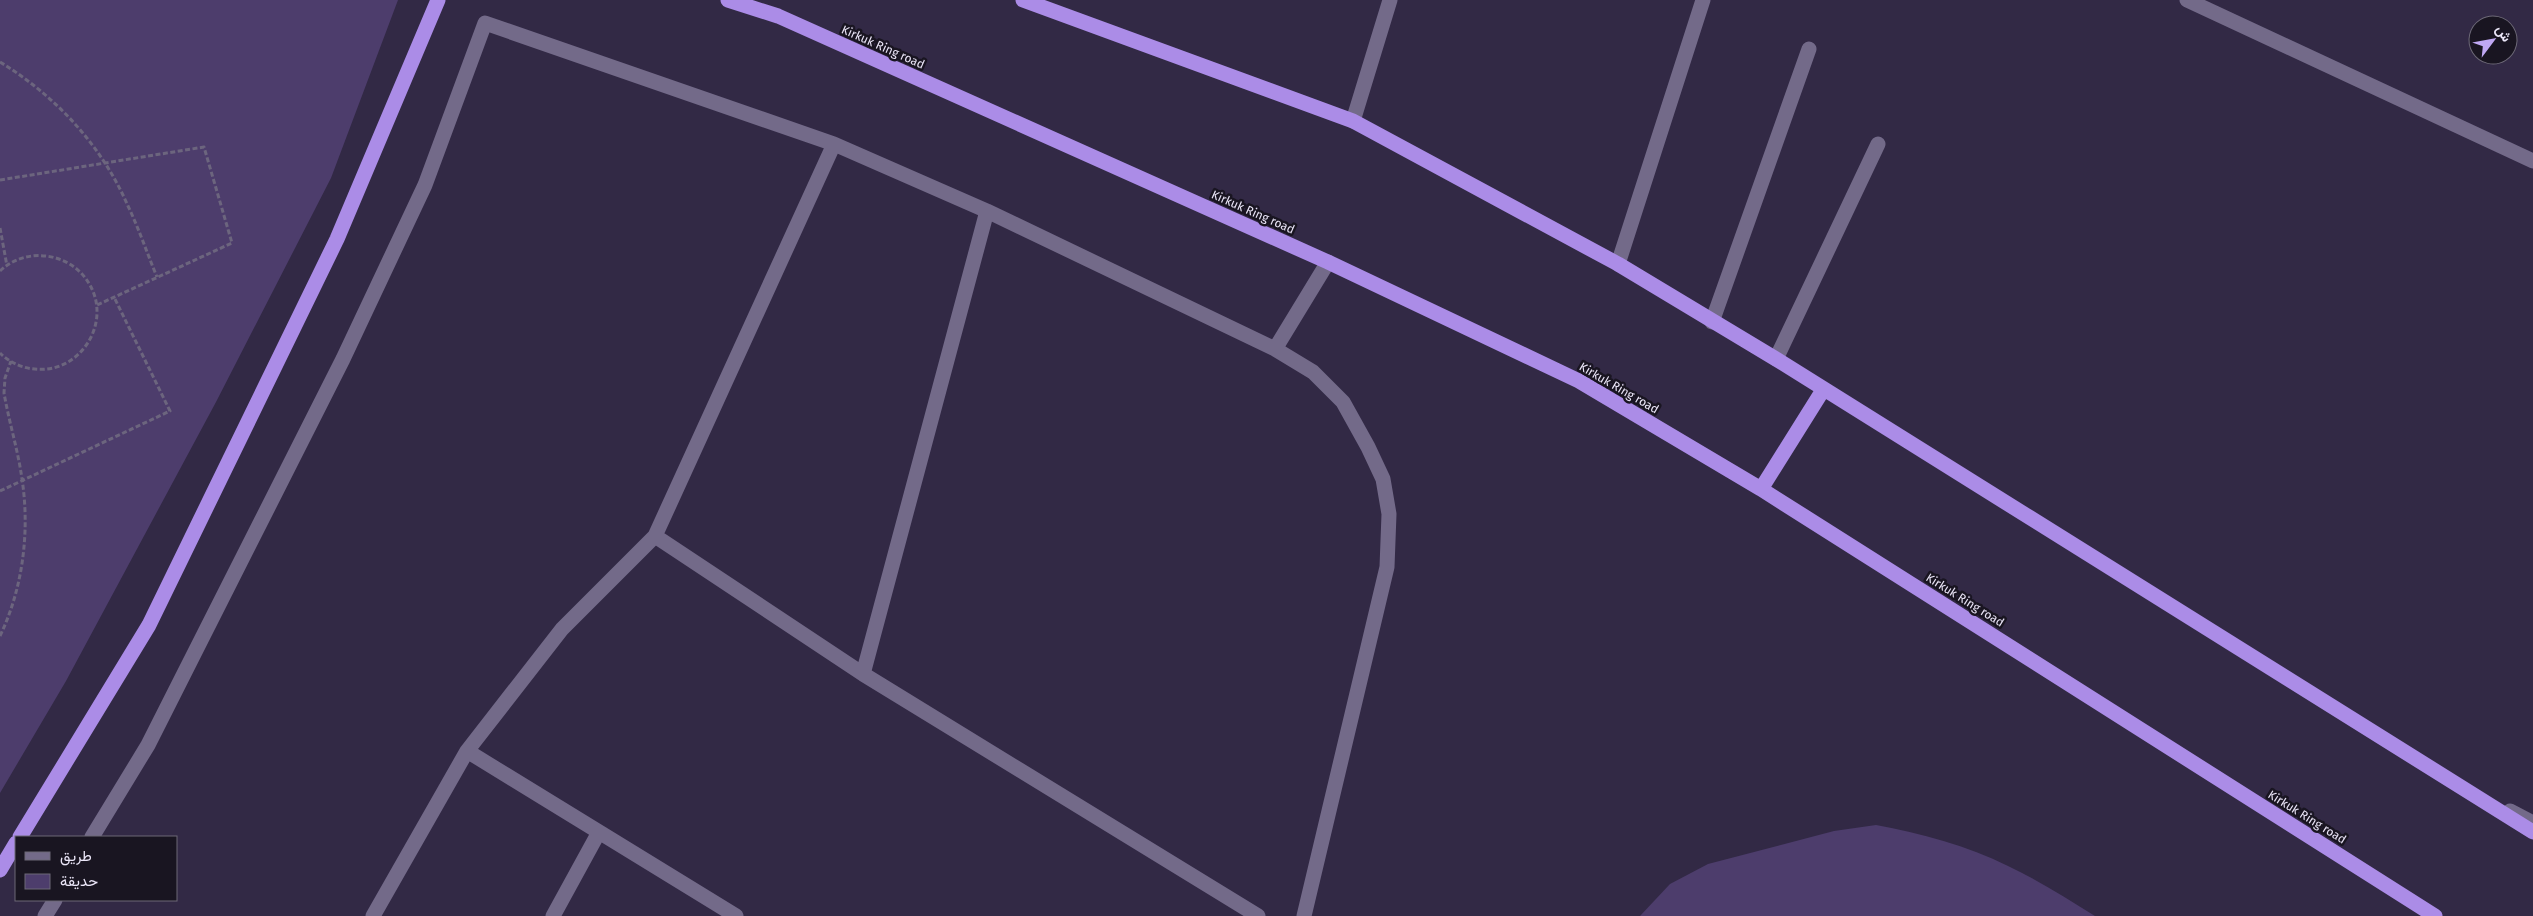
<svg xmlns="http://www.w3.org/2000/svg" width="2533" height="916" viewBox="0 0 2533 916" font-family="'Fira Sans',Vazirmatn,sans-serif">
<rect width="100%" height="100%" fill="#322945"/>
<path fill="#4d3d6c" d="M 0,0 L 398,0 L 331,178 L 216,402 L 66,681 L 0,793 Z
M 1876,825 C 1920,833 1968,846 2008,866 C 2038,880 2066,898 2095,916 L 1640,916 L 1670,884 L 1708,864 L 1834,831 Z"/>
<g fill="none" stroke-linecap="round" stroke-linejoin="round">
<path stroke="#6c657e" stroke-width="3" stroke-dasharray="5 2.5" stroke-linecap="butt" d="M 0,62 C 56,96 102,146 128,206 C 139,229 147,253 157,277
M 0,180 L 204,147 L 232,243 L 97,305
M 0,228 L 7,266
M 0,271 C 27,245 74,253 91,287 C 108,320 87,360 53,368 C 34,372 14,367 0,353
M 0,491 L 170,411 L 114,297
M 0,636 C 23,588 30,531 22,479 C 18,450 9,422 4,393 L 5,378 L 11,361"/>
<path stroke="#736a89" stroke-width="15" d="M 1712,322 L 1809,49
M 1776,359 L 1878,144"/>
<path stroke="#736a89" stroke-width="15" d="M 2187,0 L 2533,161
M 1353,121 L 1390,0
M 1618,264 L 1703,0
M 1275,349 L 1328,262
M 655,536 L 863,674 L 1258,916
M 863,674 L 987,211
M 467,751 L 736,916
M 92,837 L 148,745 L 343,359 L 425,185 L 485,23 L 834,144 L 987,211 L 1275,349 L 1313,372 L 1343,402 L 1368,447 L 1383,479 L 1389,514 L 1387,567 L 1304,916
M 45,916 L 55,900
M 373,916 L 467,751 L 562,629 L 655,536 L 834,144
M 553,916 L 599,832"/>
<path stroke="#736a89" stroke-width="15" d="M 2510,811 L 2533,823"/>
<path stroke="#ab8ce7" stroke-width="15" d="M 728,0 L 778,16 L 1328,262 L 1579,381 L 1761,489 L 2435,916
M 1023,0 L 1353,121 L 1618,264 L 1776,359 L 2533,832
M 1761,489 L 1823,390
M 20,837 L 149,625 L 337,239 L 438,0
M 0,870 L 16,843"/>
</g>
<g text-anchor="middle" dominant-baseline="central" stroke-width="5" stroke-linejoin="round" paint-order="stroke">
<g font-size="12" fill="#ebe6f8" stroke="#191521">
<text transform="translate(883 47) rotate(24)">Kirkuk Ring road</text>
<text transform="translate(1253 212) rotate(24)">Kirkuk Ring road</text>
<text transform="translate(1619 388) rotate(30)">Kirkuk Ring road</text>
<text transform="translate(1965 600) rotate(32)">Kirkuk Ring road</text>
<text transform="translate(2307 817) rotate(32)">Kirkuk Ring road</text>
</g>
</g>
<rect x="15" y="836" width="162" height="65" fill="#191521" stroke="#6d6977"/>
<rect x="25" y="852" width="25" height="8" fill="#736a89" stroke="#6d6977"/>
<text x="60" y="861" font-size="15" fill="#ebe6f8">طريق</text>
<rect x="25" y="874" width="25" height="15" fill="#4d3d6c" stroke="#6d6977"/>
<text x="60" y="886" font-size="15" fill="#ebe6f8">حديقة</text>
<g transform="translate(2493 40) rotate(58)"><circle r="24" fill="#191521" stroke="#6d6977"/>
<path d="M0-4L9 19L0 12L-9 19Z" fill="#c0a8f3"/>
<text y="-8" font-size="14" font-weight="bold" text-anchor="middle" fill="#ebe6f8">ش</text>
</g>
</svg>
